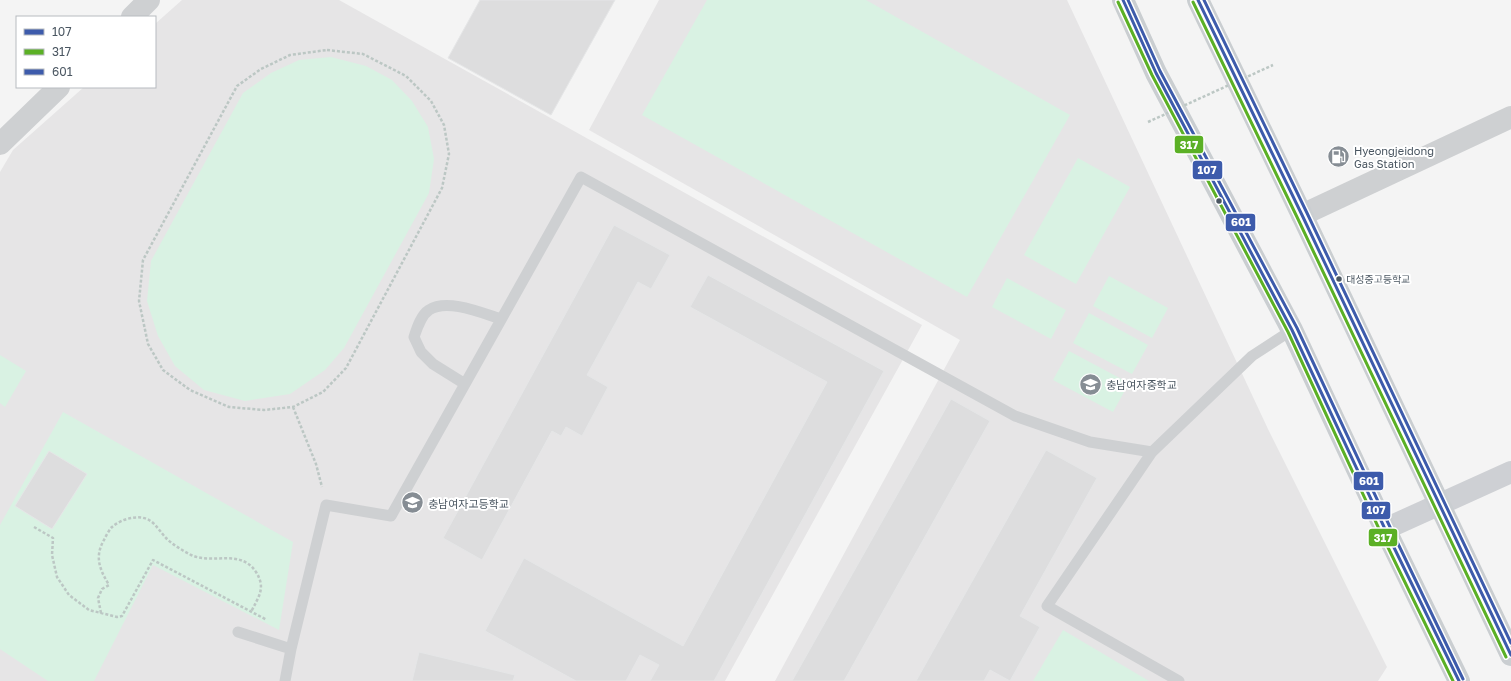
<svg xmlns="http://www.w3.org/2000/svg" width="1511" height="681" viewBox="0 0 1511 681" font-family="'Golos Text','Noto Sans KR',sans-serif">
<rect width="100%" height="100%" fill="#f4f4f4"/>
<path fill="#e6e5e6" d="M 182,0 L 339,0 L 922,325 L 725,681 L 0,681 L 0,172 L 13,150 L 84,87 L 155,87 L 155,24 Z
M 659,0 L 1067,0 L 1268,429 L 1387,667 L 1378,681 L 775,681 L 960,340 L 589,130 Z"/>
<path fill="#d9f2e3" d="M 707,0 L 866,0 L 1070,115 L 967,297 L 642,115 Z
M 331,57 L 366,66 L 392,80 L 412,101 L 428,127 L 434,159 L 429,193 L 344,348 L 325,370 L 290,394 L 245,401 L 204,390 L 175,366 L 158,336 L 147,301 L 151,261 L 243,93 L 271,73 L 299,60 Z
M 1078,158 L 1130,187 L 1076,284 L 1024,255 Z
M 1109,276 L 1168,308 L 1152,338 L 1093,306 Z
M 1007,278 L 1066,310 L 1051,339 L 992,307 Z
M 1089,313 L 1148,345 L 1132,374 L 1073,343 Z
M 1069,351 L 1129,383 L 1113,412 L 1053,380 Z
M 0,355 L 26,371 L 5,407 L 0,403 Z
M 63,412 L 293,542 L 279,630 L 153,565 L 94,681 L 48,681 L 0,649 L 0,525 Z
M 1063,630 L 1149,681 L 1033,681 Z"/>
<path fill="#ddddde" stroke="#e5e6e7" d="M 480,0 L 615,0 L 551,115 L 448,58 Z
M 614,225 L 670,255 L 651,289 L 638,282 L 587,375 L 608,387 L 582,436 L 566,427 L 561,436 L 552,431 L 482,560 L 443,538 Z
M 708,275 L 884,371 L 714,681 L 650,681 L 659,665 L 640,655 L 626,681 L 576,681 L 485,631 L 524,558 L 683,646 L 827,382 L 690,307 Z
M 951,399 L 990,421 L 844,681 L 792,681 Z
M 1046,450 L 1097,478 L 1020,616 L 1040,627 L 1010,681 L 990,670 L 984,681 L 916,681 Z
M 49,451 L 87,474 L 52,529 L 15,506 Z
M 419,652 L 515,675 L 513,681 L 412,681 Z"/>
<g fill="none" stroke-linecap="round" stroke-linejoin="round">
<path stroke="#bcc7c4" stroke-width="2.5" stroke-dasharray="3 2" stroke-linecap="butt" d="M 327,50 L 363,54 L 406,76 L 431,101 L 444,125 L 449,154 L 442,188 L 346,368 L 323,392 L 293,407 L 264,410 L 229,407 L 190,390 L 163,370 L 148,344 L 139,301 L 143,260 L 237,86 L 261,69 L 290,55 Z
M 293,407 L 316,464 L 322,487
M 34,527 L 53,538 L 52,555 L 57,577 L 69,595 L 89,610 L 117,617 L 122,616 L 153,560 L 267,620
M 101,613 L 98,598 L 102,589 L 109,585 C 100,570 94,557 104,540 C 106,536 109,530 112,527 C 121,519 138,514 149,520 C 156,524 161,533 166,538 C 173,545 182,550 191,555 C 213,565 240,548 256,572 C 266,588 259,596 251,612"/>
<path stroke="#ced0d2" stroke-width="11" d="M 465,384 L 433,364 L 421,352 L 414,337 C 417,328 421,315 429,310 C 447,298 482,313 501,319
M 1152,452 L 1047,606 L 1179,681
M 238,632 L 291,649
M 285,681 L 291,649 L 326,505 L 391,516 L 581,177 L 1015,416 L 1090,442 L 1152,452 L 1252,356 L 1292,330"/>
<path stroke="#ced0d2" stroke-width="22" d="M 132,17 L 149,0
M 0,144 L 59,87
M 1302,215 L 1511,117"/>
<path stroke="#ced0d4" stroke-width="22" d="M 1385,529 L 1511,472"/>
<path stroke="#caced1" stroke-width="22" d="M 1123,0 L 1156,73 L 1292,330 L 1385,529 L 1459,681
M 1198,0 L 1302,215 L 1511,655"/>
<path stroke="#bcc7c4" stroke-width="2.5" stroke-dasharray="3 2" stroke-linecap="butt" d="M 1148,122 L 1273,65"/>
<defs>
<path id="bus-1" d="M 1123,0 L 1156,73 L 1292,330 L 1385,529 L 1459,681
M 1198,0 L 1302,215 L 1511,655"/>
<path id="bus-2" d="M 1118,2 L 1152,75 L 1288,332 L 1380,531 L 1453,681
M 1193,2 L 1297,217 L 1506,657"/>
<path id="bus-3" d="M 1128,0 L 1160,71 L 1297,328 L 1390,527 L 1463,679
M 1204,0 L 1307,213 L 1511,643"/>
</defs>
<use href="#bus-1" stroke="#fff" stroke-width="6"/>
<use href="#bus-2" stroke="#fff" stroke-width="6"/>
<use href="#bus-3" stroke="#fff" stroke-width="6"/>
<use href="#bus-1" stroke="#3d5bab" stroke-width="3"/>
<use href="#bus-2" stroke="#5bb025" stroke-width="3"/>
<use href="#bus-3" stroke="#3d5bab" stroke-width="3"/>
</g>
<defs>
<symbol id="fuel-disc" viewBox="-11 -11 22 22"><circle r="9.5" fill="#868d94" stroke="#fff"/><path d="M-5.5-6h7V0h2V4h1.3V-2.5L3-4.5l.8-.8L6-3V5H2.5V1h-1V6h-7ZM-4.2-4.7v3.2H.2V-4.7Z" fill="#fff"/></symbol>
<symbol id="school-disc" viewBox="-11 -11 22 22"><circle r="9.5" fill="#868d94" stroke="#fff"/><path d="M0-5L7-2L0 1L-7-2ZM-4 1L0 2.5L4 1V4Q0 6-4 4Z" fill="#fff"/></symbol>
</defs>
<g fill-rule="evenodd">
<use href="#fuel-disc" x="1326" y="144" width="25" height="25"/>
<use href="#school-disc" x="1078" y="372" width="25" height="25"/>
<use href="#school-disc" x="400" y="490" width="25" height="25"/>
</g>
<g fill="#4a5661" stroke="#fff" stroke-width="1.5">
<circle cx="1219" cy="201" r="3.5"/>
<circle cx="1339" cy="279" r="3.5"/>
</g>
<g text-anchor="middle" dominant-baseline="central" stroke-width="4" stroke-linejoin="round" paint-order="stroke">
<g font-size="10" fill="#4a5661" stroke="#fff" text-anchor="start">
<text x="1346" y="279">대성중고등학교</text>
</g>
<g font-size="11" fill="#4a5661" stroke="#fff" text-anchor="start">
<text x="1354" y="150">Hyeongjeidong<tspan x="1354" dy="13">Gas Station</tspan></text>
<text x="1106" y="384">충남여자중학교</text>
<text x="428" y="503">충남여자고등학교</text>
</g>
</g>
<g stroke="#fff" stroke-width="1.5">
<rect x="1174" y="135" width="30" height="19" rx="4" fill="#5bb025"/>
<rect x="1192" y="160" width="31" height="20" rx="4" fill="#3d5bab"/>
<rect x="1225" y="213" width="31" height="19" rx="4" fill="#3d5bab"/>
<rect x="1353" y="471" width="31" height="20" rx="4" fill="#3d5bab"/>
<rect x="1361" y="501" width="30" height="19" rx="4" fill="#3d5bab"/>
<rect x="1368" y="528" width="30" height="19" rx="4" fill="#5bb025"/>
</g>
<g font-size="11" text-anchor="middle" font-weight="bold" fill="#fff">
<text x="1189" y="149">317</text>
<text x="1207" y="174">107</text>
<text x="1241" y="226">601</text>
<text x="1369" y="485">601</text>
<text x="1376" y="514">107</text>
<text x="1383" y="542">317</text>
</g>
<rect x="16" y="16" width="140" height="72" fill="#ffffff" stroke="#b7bbc0"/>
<rect x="24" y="29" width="20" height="6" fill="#3d5bab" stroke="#b7bbc0"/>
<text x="52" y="36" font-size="12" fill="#4a5661">107</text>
<rect x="24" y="49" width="20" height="6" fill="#5bb025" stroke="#b7bbc0"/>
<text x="52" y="56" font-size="12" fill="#4a5661">317</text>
<rect x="24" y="69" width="20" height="6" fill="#3d5bab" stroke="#b7bbc0"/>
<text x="52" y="76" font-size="12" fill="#4a5661">601</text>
</svg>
